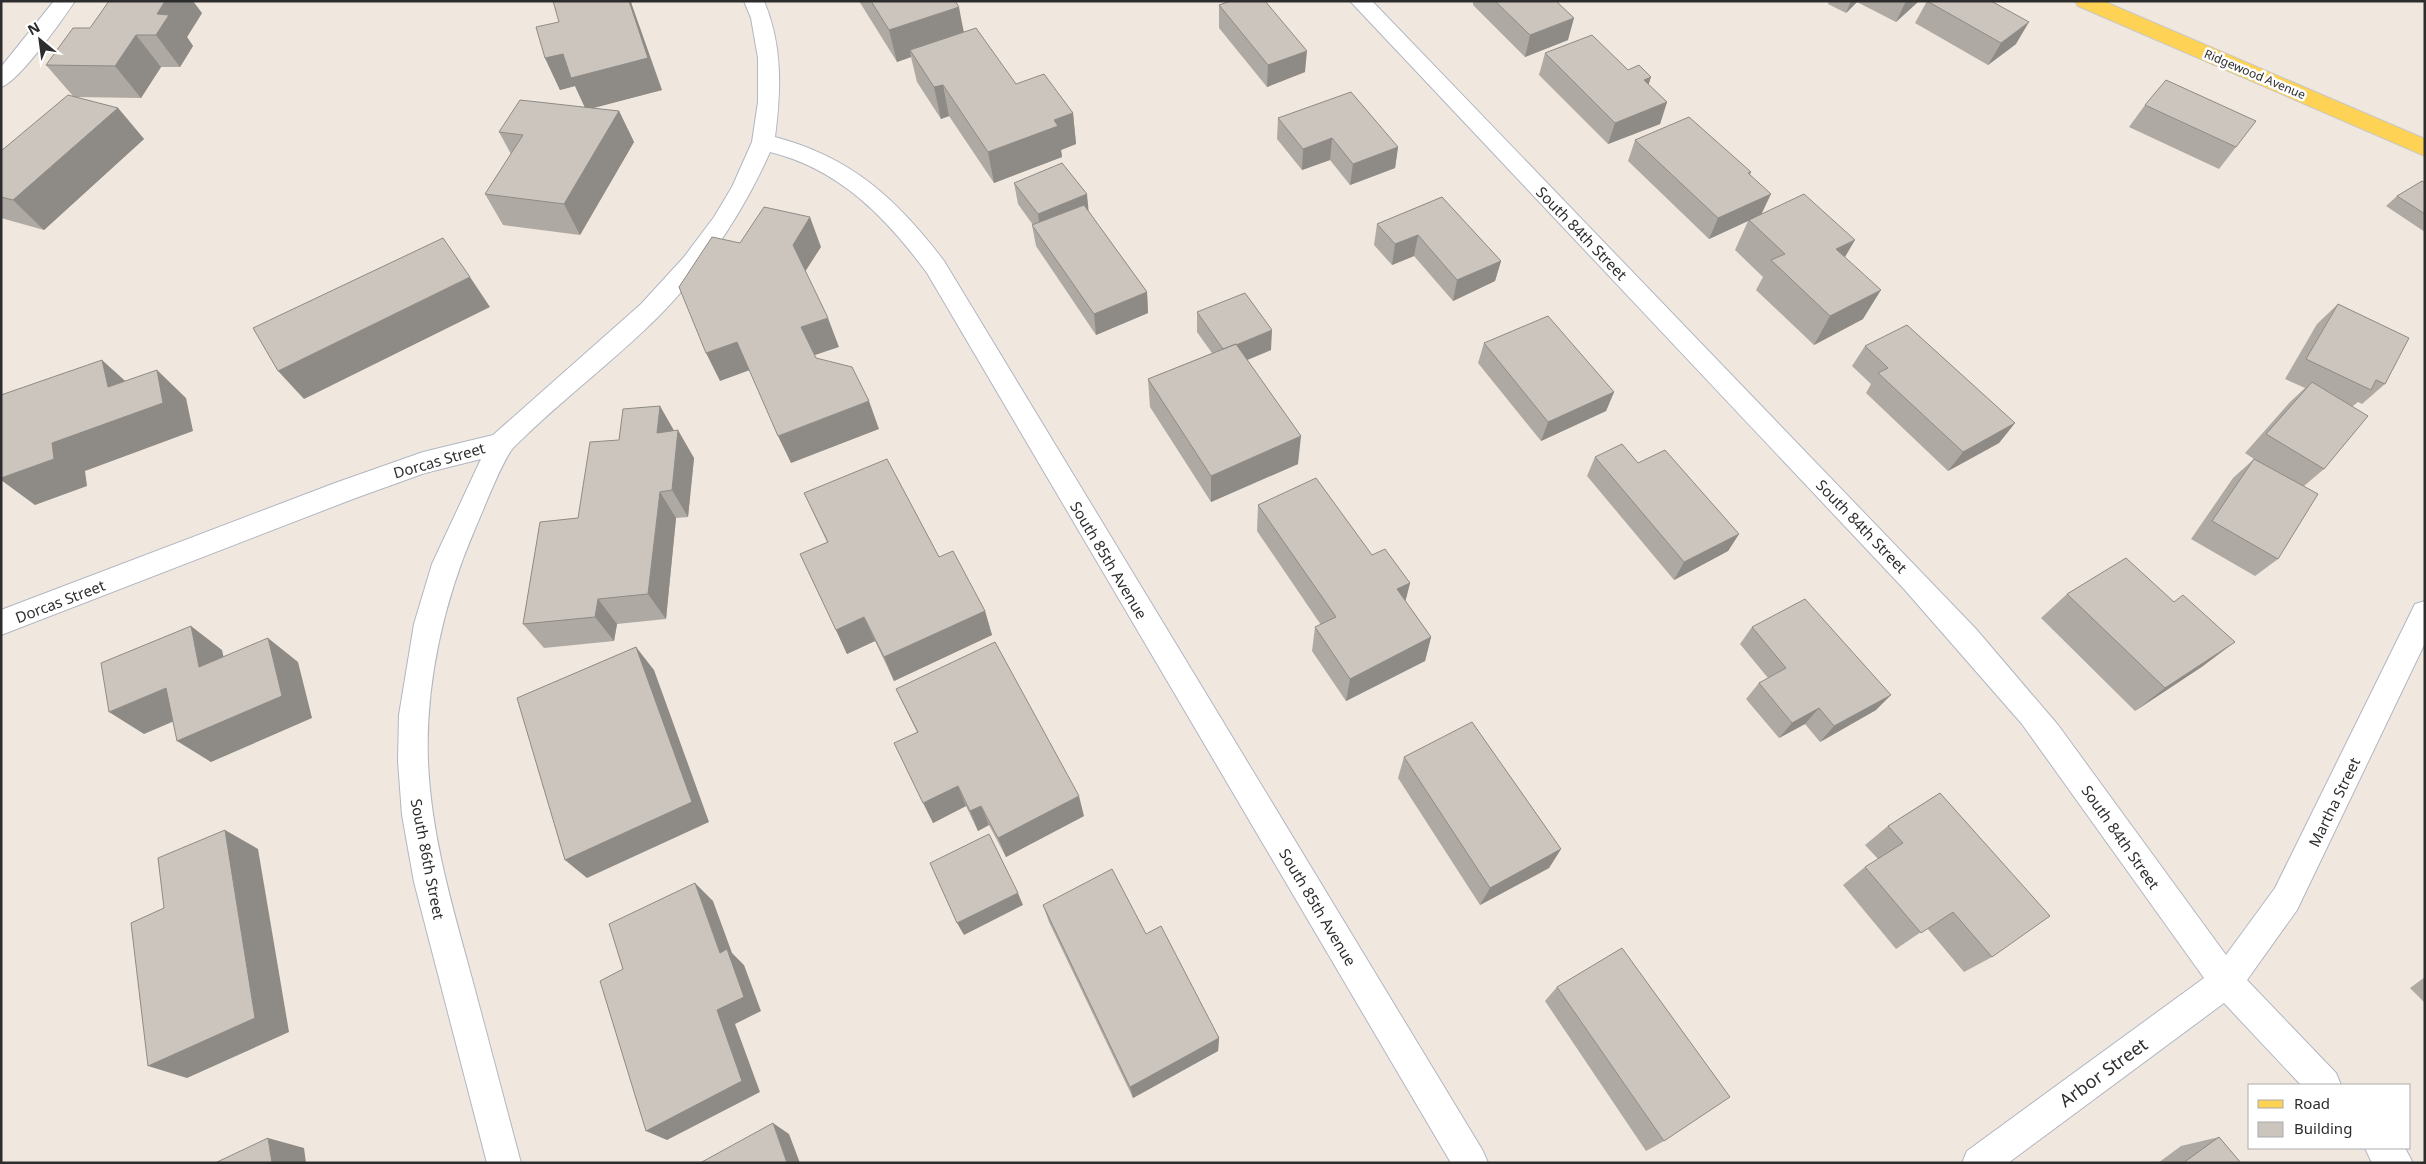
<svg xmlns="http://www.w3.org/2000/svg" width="2426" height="1164" viewBox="0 0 2426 1164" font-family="'Noto Sans',sans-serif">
<rect width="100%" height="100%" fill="#f0e8de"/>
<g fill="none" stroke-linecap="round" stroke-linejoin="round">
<defs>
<path id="minor" d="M 54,1 L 75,1 C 63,19 19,82 1,87 L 1,67 Z
M 744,1 L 764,1 C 783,46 781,91 775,137 C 851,157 897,199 944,261 L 1483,1151 L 1488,1163 L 1451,1163 L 927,273 C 886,217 839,169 770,152 C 743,213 706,268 659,316 C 613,362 560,401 514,447 C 503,458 483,511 475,529 C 444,600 425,684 428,762 C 431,832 450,898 468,964 C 486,1030 503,1096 521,1163 L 487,1163 L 414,882 L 402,815 L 398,761 L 399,715 L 414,624 L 432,564 L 481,459 L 425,473 L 353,499 L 1,635 L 1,610 L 335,483 L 423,452 L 493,435 L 641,304 L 684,257 L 714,217 L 732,187 L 752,142 L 758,102 L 758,58 L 751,18 Z
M 1350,1 L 1372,1 L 1976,629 L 2058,725 L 2226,955 L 2275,888 L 2415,604 L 2425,601 L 2425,643 L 2297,910 L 2247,980 L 2336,1073 L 2341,1085 L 2301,1085 L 2224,1003 L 2008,1163 L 1962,1163 L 1967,1151 L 2204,978 L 2022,724 L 1904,589 Z
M 2365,1148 L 2405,1148 L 2413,1163 L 2372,1163 Z"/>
<path id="major" d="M 2075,1 L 2103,1 L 2425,139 L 2425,156 L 2078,6 Z"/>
</defs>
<use href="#minor" stroke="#b2b6c2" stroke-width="2"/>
<use href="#major" stroke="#c8c8c8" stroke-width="2"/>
<use href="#minor" fill="#fff" fill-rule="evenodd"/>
<use href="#major" fill="#fed255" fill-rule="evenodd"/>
</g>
<path fill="#afa9a3" d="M 859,1 L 955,1 L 964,32 L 1016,84 L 1073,113 L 1076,144 L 1061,150 L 1062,157 L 994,183 L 949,116 L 941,119 L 917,82 L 911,57 L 897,62 Z
M 1473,1 L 1556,1 L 1568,40 L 1525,57 L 1473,5 Z
M 1829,1 L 1919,1 L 1896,22 L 1857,2 L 1846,13 L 1828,4 Z
M 1927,1 L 2016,44 L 1988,65 L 1915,23 Z
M 1219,5 L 1305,72 L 1267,87 L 1219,28 Z
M 202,13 L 187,37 L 193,46 L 180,67 L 161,67 L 141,98 L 76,97 L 118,108 L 144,139 L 44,230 L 1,218 L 1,151 L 73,96 L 46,65 L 90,28 Z
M 1545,53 L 1628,70 L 1649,85 L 1667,102 L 1660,124 L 1608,144 L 1539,75 Z
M 545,58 L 662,90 L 592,108 L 619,111 L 634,142 L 580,235 L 503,225 L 485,194 L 511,154 L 499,132 L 585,107 L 575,86 L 560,90 Z
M 2145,105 L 2236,147 L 2219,169 L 2129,127 Z
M 1278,118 L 1398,147 L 1395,168 L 1350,185 L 1330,160 L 1302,170 L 1277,139 Z
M 1635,140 L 1751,172 L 1750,175 L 1762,214 L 1845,257 L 1863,319 L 1814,345 L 1756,290 L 1763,277 L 1735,250 L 1748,221 L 1709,239 L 1628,161 Z
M 1014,183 L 1089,212 L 1147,292 L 1148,313 L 1096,335 L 1036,246 L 1032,225 L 1033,225 L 1018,204 Z
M 2425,183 L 2425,232 L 2386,206 L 2397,196 Z
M 1442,197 L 1501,261 L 1495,281 L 1453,301 L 1414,256 L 1392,265 L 1374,245 L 1377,224 Z
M 2338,304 L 2385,384 L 2362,404 L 2358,402 L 2353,406 L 2324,469 L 2304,486 L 2278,559 L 2255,576 L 2191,539 L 2233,478 L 2254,459 L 2245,453 L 2290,402 L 2305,388 L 2285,379 L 2317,324 Z
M 1197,312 L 1271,350 L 1247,360 L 1298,464 L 1211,502 L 1150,407 L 1148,379 L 1212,353 L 1197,332 Z
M 1484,343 L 1614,392 L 1606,411 L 1541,441 L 1478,363 Z
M 1865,346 L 2015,423 L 1999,443 L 1948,471 L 1866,393 L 1871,384 L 1852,366 Z
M 674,431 L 694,458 L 688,517 L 676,518 L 666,619 L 617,624 L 614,641 L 544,648 L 523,624 L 619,440 Z
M 1595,457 L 1739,534 L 1728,551 L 1674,580 L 1587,476 Z
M 804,493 L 939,557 L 985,611 L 992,635 L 894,681 L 875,641 L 847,654 L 836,630 L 827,542 Z
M 1258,505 L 1372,555 L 1410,583 L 1405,601 L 1431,637 L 1425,661 L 1346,701 L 1312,651 L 1315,627 L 1321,625 L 1257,531 Z
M 2067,594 L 2203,666 L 2135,711 L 2041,618 Z
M 1752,627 L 1876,710 L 1820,742 L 1805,724 L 1779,738 L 1746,699 L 1759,683 L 1768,678 L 1740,644 Z
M 896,689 L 1084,816 L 1006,857 L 989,825 L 978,831 L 966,806 L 933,823 L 917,732 Z
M 1404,757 L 1561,849 L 1549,868 L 1480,905 L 1398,778 Z
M 1940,793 L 1992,957 L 1964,972 L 1927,928 L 1896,949 L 1843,885 L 1865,867 L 1878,859 L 1865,845 L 1888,826 Z
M 1043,905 L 1219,1038 L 1218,1051 L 1133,1098 L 1049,922 Z
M 2425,977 L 2425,1003 L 2410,988 Z
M 1557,987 L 1664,1141 L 1646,1151 L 1545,1001 Z
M 2219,1137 L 2241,1163 L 2158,1163 L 2181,1146 Z"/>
<path fill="#8e8a85" d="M 165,1 L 193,1 L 202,13 L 187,37 L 193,46 L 180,67 L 156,35 L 157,14 Z
M 629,1 L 631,1 L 632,5 L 662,90 L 586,110 L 575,86 L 560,90 L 545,58 Z
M 1851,1 L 1858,1 L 1846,13 Z
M 1906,1 L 1919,1 L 1896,22 Z
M 959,7 L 965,39 L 910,50 L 911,57 L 897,62 L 889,30 Z
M 1574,18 L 1568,40 L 1525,57 L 1530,35 Z
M 2029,22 L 2016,44 L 1988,65 L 2001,43 Z
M 136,35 L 161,67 L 141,98 L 115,66 Z
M 1307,51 L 1305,72 L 1267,87 L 1268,65 Z
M 1651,77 L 1644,99 L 1644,80 Z
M 943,85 L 949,116 L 941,119 L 934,87 Z
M 1667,102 L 1660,124 L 1608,144 L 1615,123 Z
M 118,108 L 144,139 L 44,230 L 13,200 Z
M 619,111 L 634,142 L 580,235 L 564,204 Z
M 1073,113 L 1076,144 L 1061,150 L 1062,157 L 994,183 L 988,152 L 1054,120 Z
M 1332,138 L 1330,160 L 1302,170 L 1303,149 Z
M 1398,147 L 1395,168 L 1350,185 L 1353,164 Z
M 1087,194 L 1089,215 L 1041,235 L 1038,214 Z
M 1771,194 L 1761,215 L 1709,239 L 1718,218 Z
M 810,217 L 821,247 L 803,275 L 793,245 Z
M 1418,235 L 1414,256 L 1392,265 L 1395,244 Z
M 1855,240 L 1838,269 L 1836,249 Z
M 1501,261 L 1495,281 L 1453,301 L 1457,280 Z
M 470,277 L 490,307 L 304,399 L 278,371 Z
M 1881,290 L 1863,319 L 1814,345 L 1830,316 Z
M 1147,292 L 1148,313 L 1096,335 L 1094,314 Z
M 828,318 L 839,347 L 812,356 L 801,327 Z
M 1272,330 L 1271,350 L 1223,370 L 1224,350 Z
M 737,342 L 750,370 L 720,381 L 706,353 Z
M 102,360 L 133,388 L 157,370 L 186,398 L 193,431 L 85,471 L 87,486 L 35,505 L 1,480 L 1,478 L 108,387 Z
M 1614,392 L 1606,411 L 1541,441 L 1548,422 Z
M 869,401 L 879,429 L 791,463 L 778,436 Z
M 660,406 L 676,434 L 657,433 Z
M 2015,423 L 1999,443 L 1948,471 L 1963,452 Z
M 678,430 L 694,458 L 688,517 L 672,490 Z
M 1301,436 L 1298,464 L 1211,502 L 1211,476 Z
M 660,492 L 676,518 L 666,619 L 648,594 Z
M 1739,534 L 1728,551 L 1674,580 L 1684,562 Z
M 1410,583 L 1404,607 L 1397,589 Z
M 598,599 L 617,624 L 614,641 L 595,617 Z
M 985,611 L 992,635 L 894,681 L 884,657 Z
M 864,617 L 875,641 L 847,654 L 836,630 Z
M 191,626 L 222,650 L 231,690 L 199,667 Z
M 1431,637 L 1425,661 L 1346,701 L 1350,679 Z
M 268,638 L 298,662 L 312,718 L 211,762 L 177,741 Z
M 2235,642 L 2203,666 L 2135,711 L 2165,688 Z
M 636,647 L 654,670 L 709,822 L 587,878 L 565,860 Z
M 166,688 L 200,710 L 144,734 L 109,712 Z
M 1891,695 L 1876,710 L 1820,742 L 1834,726 Z
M 1819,708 L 1805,724 L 1779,738 L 1792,723 Z
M 958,786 L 966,806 L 933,823 L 923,803 Z
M 1079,796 L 1084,816 L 1006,857 L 998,838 Z
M 981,806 L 989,825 L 978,831 L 970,811 Z
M 225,830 L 258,849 L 289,1032 L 187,1078 L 148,1066 Z
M 1561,849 L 1549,868 L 1480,905 L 1490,888 Z
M 695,883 L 713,901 L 732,953 L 744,965 L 761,1011 L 735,1024 L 760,1092 L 667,1140 L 646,1131 L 717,1010 L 720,953 Z
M 1018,893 L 1023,905 L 964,935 L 957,923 Z
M 1219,1038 L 1218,1051 L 1133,1098 L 1130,1087 Z
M 773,1123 L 789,1134 L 800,1163 L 787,1163 Z
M 268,1138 L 304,1148 L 306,1163 L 272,1163 Z"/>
<path fill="#cbc5be" stroke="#8e8a85" d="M 109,1 L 165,1 L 157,14 L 169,15 L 156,35 L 136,35 L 115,66 L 46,65 L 73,28 L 90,28 Z
M 553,1 L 629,1 L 648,58 L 571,78 L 563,54 L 545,58 L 536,27 L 559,22 Z
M 871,1 L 955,1 L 959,7 L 889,30 Z
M 1231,1 L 1265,1 L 1307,51 L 1268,65 L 1219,5 Z
M 1495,1 L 1556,1 L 1574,18 L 1530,35 Z
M 1927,1 L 1991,1 L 2029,22 L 2001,43 Z
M 976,28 L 1016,84 L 1044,74 L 1073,113 L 1054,120 L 1058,126 L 988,152 L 943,85 L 934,87 L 910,50 Z
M 1592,35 L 1628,70 L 1639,65 L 1651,77 L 1644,80 L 1667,102 L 1615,123 L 1545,53 Z
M 2166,80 L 2256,121 L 2236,147 L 2145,105 Z
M 1351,92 L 1398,147 L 1353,164 L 1332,138 L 1303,149 L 1278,118 Z
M 68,95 L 118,108 L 13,200 L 1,197 L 1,151 Z
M 520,100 L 619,111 L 564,204 L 485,194 L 523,135 L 499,132 Z
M 1689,117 L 1751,172 L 1748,173 L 1771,194 L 1718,218 L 1635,140 Z
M 1062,163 L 1087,194 L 1038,214 L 1014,183 Z
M 2422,181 L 2425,183 L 2425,214 L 2397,196 Z
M 1804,194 L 1855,240 L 1836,249 L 1881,290 L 1830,316 L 1771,260 L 1785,254 L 1749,220 Z
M 1442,197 L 1501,261 L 1457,280 L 1418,235 L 1395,244 L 1377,224 Z
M 1084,205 L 1147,292 L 1094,314 L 1032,225 Z
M 764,207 L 810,217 L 793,245 L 828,318 L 801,327 L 816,358 L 852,367 L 869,401 L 778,436 L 737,342 L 706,353 L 679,287 L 712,237 L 740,243 Z
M 443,238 L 470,277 L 278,371 L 253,328 Z
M 1245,293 L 1272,330 L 1236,345 L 1236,344 L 1223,349 L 1197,312 Z
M 2338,304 L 2409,338 L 2385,384 L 2376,380 L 2371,390 L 2306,359 Z
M 1548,316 L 1614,392 L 1548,422 L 1484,343 Z
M 1907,325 L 2015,423 L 1963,452 L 1878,373 L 1888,368 L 1865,346 Z
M 1236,344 L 1301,436 L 1211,476 L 1148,379 Z
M 102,360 L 108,387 L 157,370 L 163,403 L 52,443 L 54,459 L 1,478 L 1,395 Z
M 2312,382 L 2368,416 L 2324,469 L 2266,434 Z
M 660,406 L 657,433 L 678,430 L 672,490 L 660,492 L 648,594 L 598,599 L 595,617 L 523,624 L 540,522 L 578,518 L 590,442 L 619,440 L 623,409 Z
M 1622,444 L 1638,463 L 1665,450 L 1739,534 L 1684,562 L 1595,457 Z
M 887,459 L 939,557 L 953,551 L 985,611 L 884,657 L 864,617 L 836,630 L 800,554 L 828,542 L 804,493 Z
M 2254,459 L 2318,494 L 2278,559 L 2212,521 Z
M 1316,478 L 1372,555 L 1385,549 L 1410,583 L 1397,589 L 1431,637 L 1350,679 L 1315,627 L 1336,617 L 1258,505 Z
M 2126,558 L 2174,602 L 2183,595 L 2235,642 L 2165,688 L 2067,594 Z
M 1805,599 L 1891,695 L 1834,726 L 1819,708 L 1792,723 L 1759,683 L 1786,668 L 1752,627 Z
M 191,626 L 199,667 L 268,638 L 282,696 L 177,741 L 166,688 L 109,712 L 101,663 Z
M 995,642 L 1079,796 L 998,838 L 981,806 L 970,811 L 958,786 L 923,803 L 894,743 L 918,732 L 896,689 Z
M 636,647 L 692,802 L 565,860 L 517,698 Z
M 1472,722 L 1561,849 L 1490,888 L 1404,757 Z
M 1940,793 L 2050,916 L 1992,957 L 1953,912 L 1921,933 L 1865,867 L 1903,843 L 1888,826 Z
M 225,830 L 255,1018 L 148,1066 L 131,923 L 164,908 L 158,858 Z
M 989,834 L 1018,893 L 957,923 L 930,863 Z
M 1112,869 L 1146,934 L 1161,926 L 1219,1038 L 1130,1087 L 1043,905 Z
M 695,883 L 720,953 L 727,949 L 744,997 L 717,1010 L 742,1081 L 646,1131 L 600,981 L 623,969 L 609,924 Z
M 1622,948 L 1730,1097 L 1664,1141 L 1557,987 Z
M 773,1123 L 787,1163 L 700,1163 Z
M 2219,1137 L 2241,1163 L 2183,1163 Z
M 268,1138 L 272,1163 L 215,1163 Z"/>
<g text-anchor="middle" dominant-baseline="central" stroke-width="5" stroke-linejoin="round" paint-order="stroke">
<g font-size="12" fill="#2d2d2d" stroke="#fff">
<text transform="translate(2255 74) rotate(23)">Ridgewood Avenue</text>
</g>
<g font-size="15" fill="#2d2d2d" stroke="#fff">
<text transform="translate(1582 233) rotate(46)">South 84th Street</text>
<text transform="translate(439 460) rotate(-16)">Dorcas Street</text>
<text transform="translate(1862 526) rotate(46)">South 84th Street</text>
<text transform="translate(1109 560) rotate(59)">South 85th Avenue</text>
<text transform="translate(60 601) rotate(-21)">Dorcas Street</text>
<text transform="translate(2334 802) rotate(-64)">Martha Street</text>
<text transform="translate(2121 837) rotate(55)">South 84th Street</text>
<text transform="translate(428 859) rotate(79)">South 86th Street</text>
<text transform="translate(1318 907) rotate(59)">South 85th Avenue</text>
</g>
<g font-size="18" fill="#2d2d2d" stroke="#fff">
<text transform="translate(2103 1072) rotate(-36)">Arbor Street</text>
</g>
</g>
<rect width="2426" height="1164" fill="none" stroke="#2d2d2d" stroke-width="5"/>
<rect x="2248" y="1084" width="162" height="65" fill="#ffffff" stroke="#ababab"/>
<rect x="2258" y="1100" width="25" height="8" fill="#fed255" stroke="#ababab"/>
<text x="2294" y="1109" font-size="15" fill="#2d2d2d">Road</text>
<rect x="2258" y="1122" width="25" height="15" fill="#cbc5be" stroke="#ababab"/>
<text x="2294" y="1134" font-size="15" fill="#2d2d2d">Building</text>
<g transform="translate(40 40) rotate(331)" stroke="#ffffff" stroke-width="4" paint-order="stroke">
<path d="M0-4L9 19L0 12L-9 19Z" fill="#2d2d2d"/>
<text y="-8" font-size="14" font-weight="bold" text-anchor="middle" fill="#2d2d2d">N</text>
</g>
</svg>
